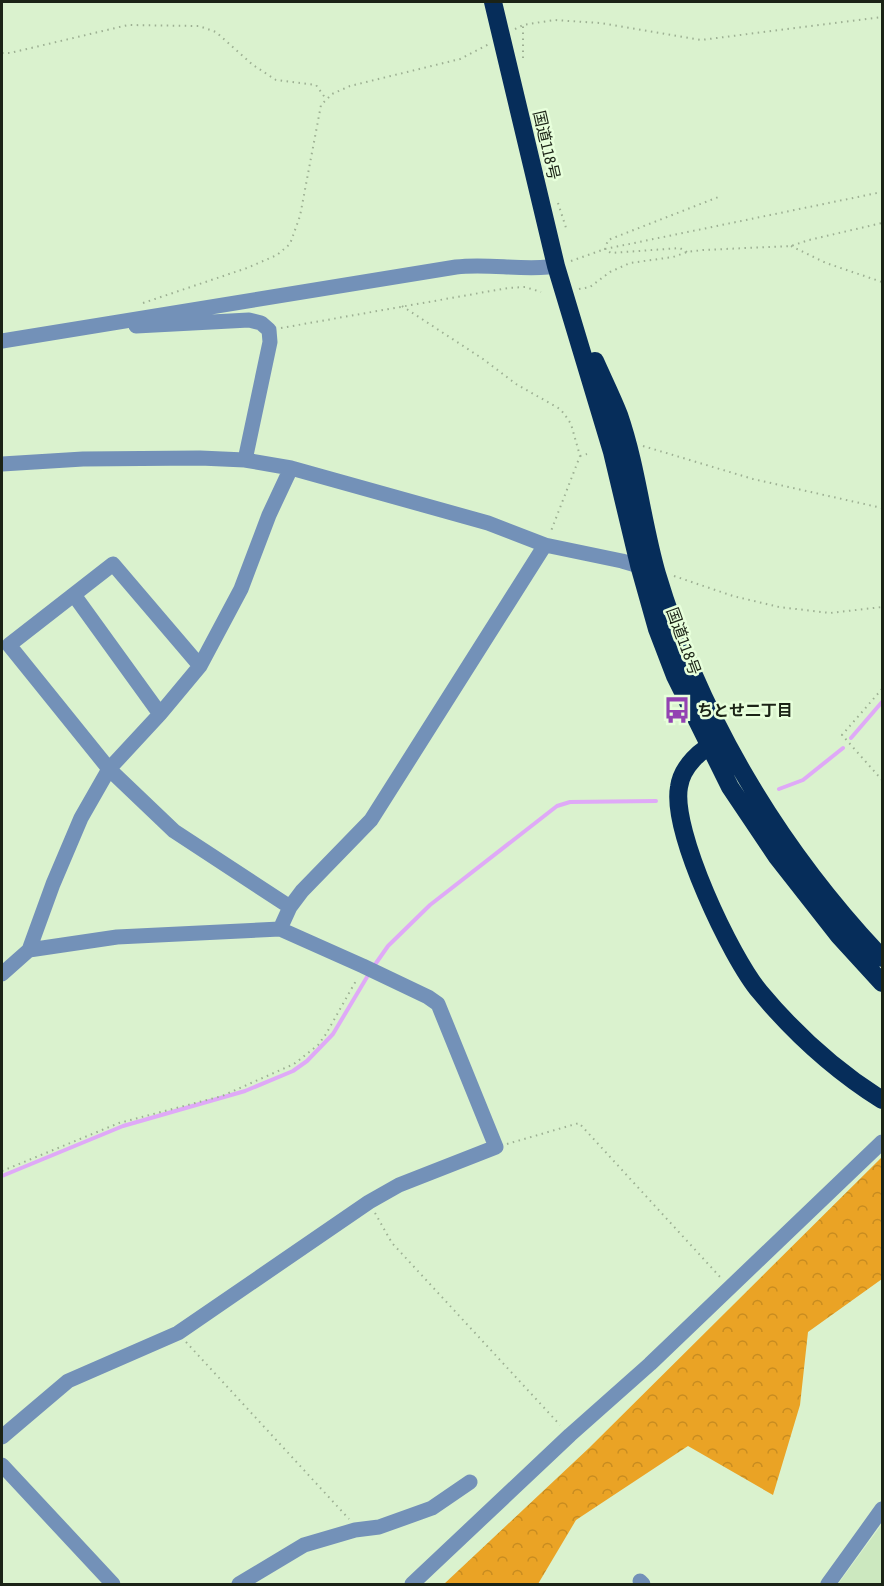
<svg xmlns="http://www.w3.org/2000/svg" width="884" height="1586" viewBox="0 0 884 1586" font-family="'Asap Condensed','Noto Sans JP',sans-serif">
<defs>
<pattern id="forest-crowns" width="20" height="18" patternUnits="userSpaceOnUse" patternTransform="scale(1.5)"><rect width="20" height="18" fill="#eaa325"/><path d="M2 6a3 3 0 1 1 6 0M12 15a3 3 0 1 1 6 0" fill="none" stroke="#c88c20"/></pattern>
</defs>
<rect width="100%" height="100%" fill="#daf2ce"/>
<path fill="#cce8bf" d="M 882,1524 L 882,1584 L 838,1584 Z"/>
<path fill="url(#forest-crowns)" d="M 882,1157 L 882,1279 L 808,1332 L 800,1405 L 773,1495 L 688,1446 L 576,1520 L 538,1584 L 444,1584 L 589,1448 Z"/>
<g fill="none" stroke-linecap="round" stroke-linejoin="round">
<path stroke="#dfa9f7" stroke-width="4" d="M 851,738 L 882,702
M 779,789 L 803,780 L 843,748
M 374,966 L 388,946 L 430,905 L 557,806 L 570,802 L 656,801
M 2,1176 L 123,1126 L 245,1091 L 293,1071 L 307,1061 L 333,1034 L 370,972"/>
<path stroke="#9db093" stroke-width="2" stroke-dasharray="1.5 4.5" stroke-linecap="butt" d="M 515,29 L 523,25 L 554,20 L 600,23 L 701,40 L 882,17
M 2,53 L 10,53 L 128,25 L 199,26 L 216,32 L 253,65 L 276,80 L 316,85 L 326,99
M 523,58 L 523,25
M 558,203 L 567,231
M 791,246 L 826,263 L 882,282
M 687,252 L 680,248 L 611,253 L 605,249 L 608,240 L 721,196
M 571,261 L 605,249 L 882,192
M 579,289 L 590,287 L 610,272 L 630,263 L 673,257 L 687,252 L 703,250 L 791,246 L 809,240 L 882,223
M 143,303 L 247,268 L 277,255 L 290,244 L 300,216 L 321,105 L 332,94 L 350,86 L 460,59 L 489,44
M 402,306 L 483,359 L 516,384 L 560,409 L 565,415 L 571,424 L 580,456 L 551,531
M 281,328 L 508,288 L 525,287 L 541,292
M 643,446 L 753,479 L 882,508
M 580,456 L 587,454
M 674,576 L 733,596 L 779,607 L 830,613 L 882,607
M 882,689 L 842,735 L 882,780
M 507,1144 L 579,1123 L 721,1278
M 2,1171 L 119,1123 L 222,1096 L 294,1064 L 318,1045 L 326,1034 L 357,979
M 375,1213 L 392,1243 L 560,1425
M 186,1342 L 349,1519"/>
<path stroke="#7391b8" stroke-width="15" d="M 136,326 L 249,320 L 261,323 L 269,330 L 270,342 L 245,460
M 2,341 L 456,267 C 486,263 517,270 548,267
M 2,464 L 83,459 L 200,458 L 245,460 L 291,468 L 488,523 L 545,545 L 622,561 L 646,568
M 74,595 L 160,714
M 200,666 L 113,564 L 9,645 L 109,769 L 174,831 L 290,907
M 280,929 L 290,907 L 302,891 L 371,820 L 545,545
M 2,974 L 29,950 L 53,884 L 81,818 L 109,769 L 160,714 L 200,666 L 241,589 L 269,515 L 291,468
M 2,1437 L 68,1381 L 178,1333 L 369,1202 L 399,1185 L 496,1147 L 438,1004 L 428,997 L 363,966 L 280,929 L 117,937 L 29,950
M 2,1465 L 113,1584
M 640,1581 L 643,1584
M 239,1584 L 304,1545 L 355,1530 L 379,1527 L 432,1508 L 470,1482
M 412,1584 L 570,1435 L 650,1364 L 882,1142
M 828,1584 L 882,1509"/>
<path stroke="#062d5a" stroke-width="18" d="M 493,2 L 556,266 L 612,452 L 639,565 L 657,629 L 675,676 L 730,787 L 777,857 L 839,936 L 882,983
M 595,361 C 603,379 612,397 619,415 C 637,467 642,522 657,574 C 700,718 779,849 882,958
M 719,741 C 701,749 682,766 679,787 C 671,831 731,958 760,992 C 795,1034 836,1071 882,1100"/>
</g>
<defs>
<symbol id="bus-bare" viewBox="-9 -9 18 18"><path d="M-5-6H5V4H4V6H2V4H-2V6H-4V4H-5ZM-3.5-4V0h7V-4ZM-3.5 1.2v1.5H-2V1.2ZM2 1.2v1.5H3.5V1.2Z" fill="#9342b2" stroke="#e7ffdb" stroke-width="2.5" paint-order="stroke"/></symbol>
</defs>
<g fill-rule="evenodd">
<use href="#bus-bare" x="658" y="691" width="38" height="38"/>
</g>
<g text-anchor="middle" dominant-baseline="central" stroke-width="5" stroke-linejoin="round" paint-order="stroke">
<g font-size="16" fill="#1b2316" stroke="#e7ffdb">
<text transform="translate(547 145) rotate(77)">国道118号</text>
<text transform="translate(684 641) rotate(70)">国道118号</text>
</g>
<g font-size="16" font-weight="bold" fill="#1b2316" stroke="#e7ffdb" text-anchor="start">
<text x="697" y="710">ちとせ二丁目</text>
</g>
</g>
<rect width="884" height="1586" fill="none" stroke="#1b2316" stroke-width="6"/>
</svg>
